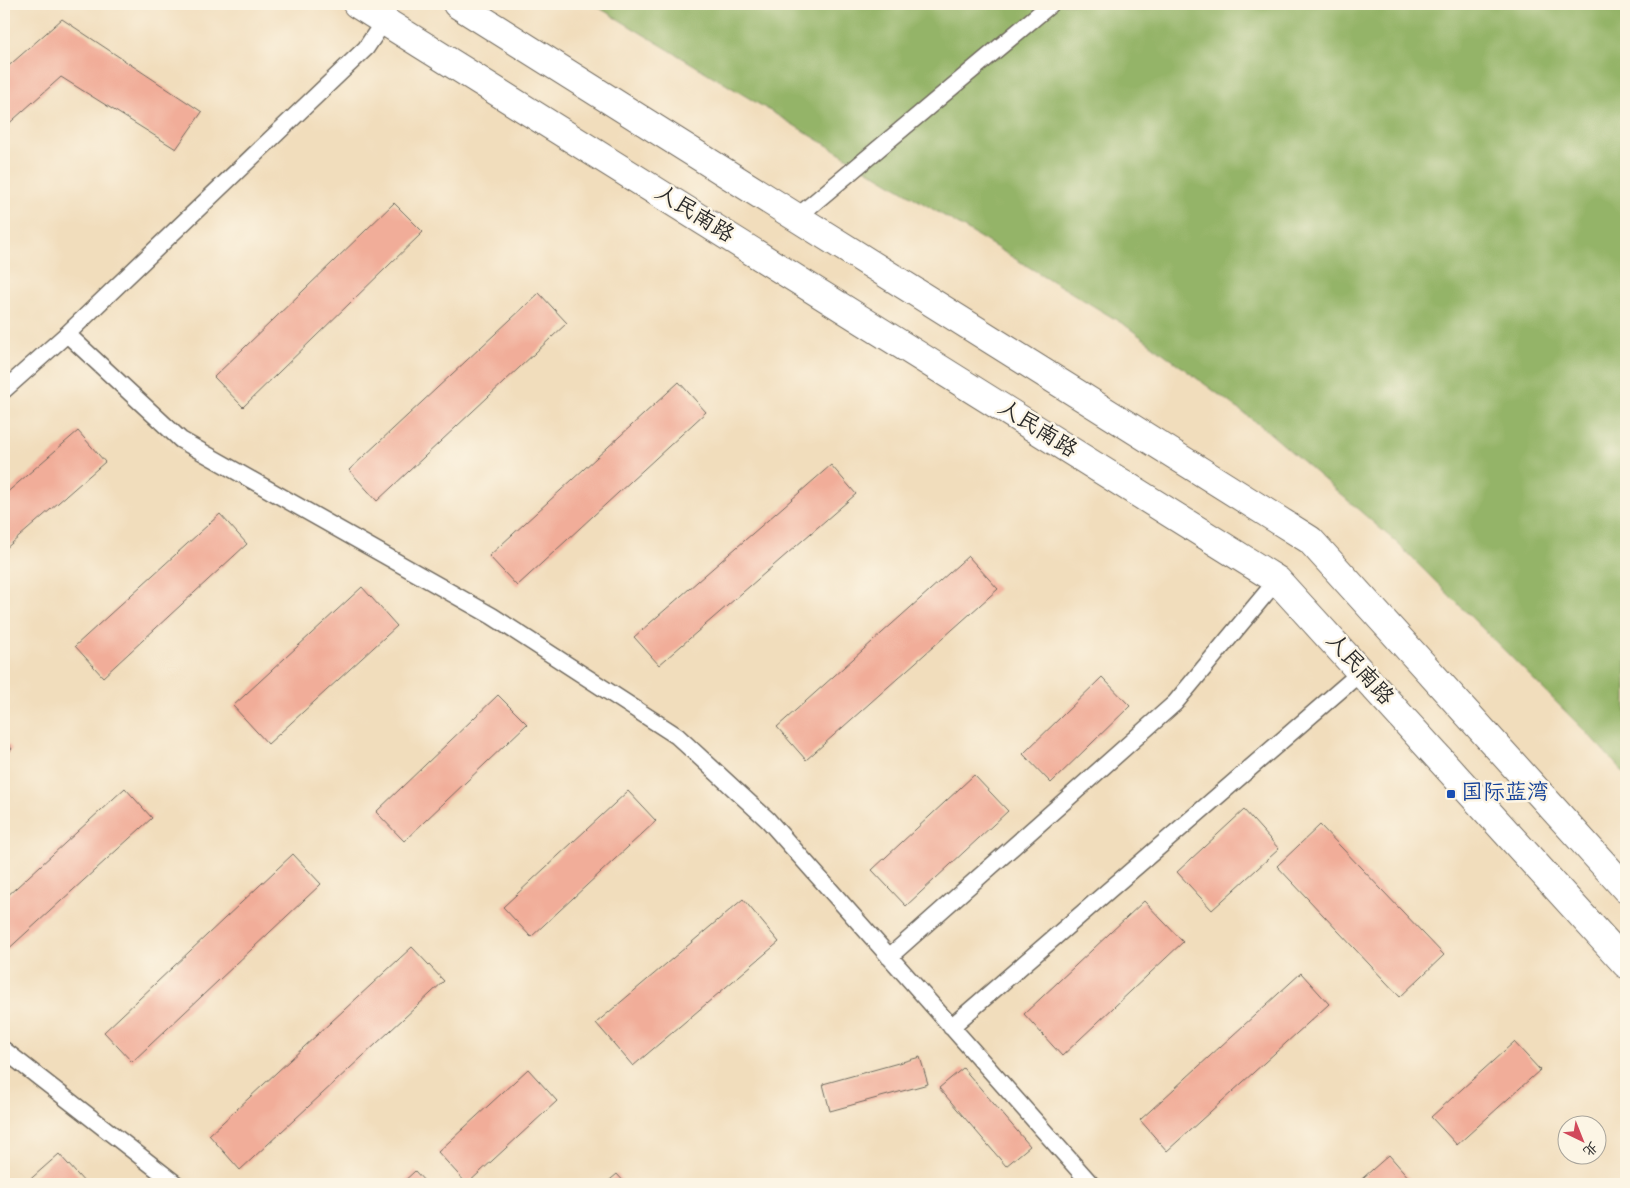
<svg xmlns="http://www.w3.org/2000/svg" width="1630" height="1188" viewBox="0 0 1630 1188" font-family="'Indie Flower','LXGW WenKai TC',sans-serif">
<rect width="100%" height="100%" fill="#fcf5e5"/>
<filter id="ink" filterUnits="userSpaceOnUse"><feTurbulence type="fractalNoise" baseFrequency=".02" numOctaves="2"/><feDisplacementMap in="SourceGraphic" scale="10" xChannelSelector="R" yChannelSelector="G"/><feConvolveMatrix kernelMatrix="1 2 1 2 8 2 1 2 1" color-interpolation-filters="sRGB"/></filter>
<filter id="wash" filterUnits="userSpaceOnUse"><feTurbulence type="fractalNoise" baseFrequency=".0096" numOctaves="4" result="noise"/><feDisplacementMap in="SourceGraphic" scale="20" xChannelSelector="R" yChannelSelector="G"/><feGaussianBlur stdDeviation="1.12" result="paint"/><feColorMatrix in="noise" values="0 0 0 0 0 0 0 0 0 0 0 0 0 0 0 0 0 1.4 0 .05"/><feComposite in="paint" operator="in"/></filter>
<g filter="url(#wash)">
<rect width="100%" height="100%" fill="#f1ddbc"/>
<path fill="#94b468" stroke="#60704a" d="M 593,4 L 1626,4 L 1626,775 L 1589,735 L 1396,542 L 1264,428 L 1125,325 Z"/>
<g id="blocks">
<path fill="#f1ad99" d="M 62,19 L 202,112 L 176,149 L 61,77 L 4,128 L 4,70 Z
M 394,203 L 423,232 L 243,407 L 214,377 Z
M 539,293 L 567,323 L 377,501 L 349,470 Z
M 679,382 L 706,412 L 517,586 L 489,556 Z
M 78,431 L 105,462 L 4,550 L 4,495 Z
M 831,465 L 856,494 L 659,665 L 634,637 Z
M 220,514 L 247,544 L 103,677 L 75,646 Z
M 968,556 L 998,589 L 806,760 L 777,727 Z
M 362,587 L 397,626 L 268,744 L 233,706 Z
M 1102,677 L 1130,706 L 1051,783 L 1023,754 Z
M 498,695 L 527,724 L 404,841 L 376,812 Z
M 4,739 L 12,749 L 4,756 Z
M 974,775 L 1008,811 L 906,906 L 872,870 Z
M 125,788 L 152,818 L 4,953 L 4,899 Z
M 628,791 L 656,821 L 531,937 L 503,907 Z
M 1244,810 L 1279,849 L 1212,910 L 1177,872 Z
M 1320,825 L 1444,955 L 1400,997 L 1277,866 Z
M 293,854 L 321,884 L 132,1062 L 104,1032 Z
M 743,899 L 779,942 L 633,1066 L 596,1023 Z
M 1144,901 L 1183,942 L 1062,1056 L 1024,1014 Z
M 412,947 L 444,981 L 240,1170 L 209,1135 Z
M 1301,973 L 1329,1004 L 1167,1151 L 1140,1120 Z
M 1514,1042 L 1540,1070 L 1457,1145 L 1431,1117 Z
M 920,1057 L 928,1084 L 830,1111 L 823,1084 Z
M 963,1068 L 1030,1146 L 1006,1166 L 939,1088 Z
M 528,1069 L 557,1101 L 467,1184 L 438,1152 Z
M 59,1154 L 86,1184 L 25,1184 Z
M 1389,1155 L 1410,1179 L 1404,1184 L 1356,1184 Z
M 415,1171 L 427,1184 L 401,1184 Z
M 617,1174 L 626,1184 L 605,1184 Z"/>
</g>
</g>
<g filter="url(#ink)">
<use href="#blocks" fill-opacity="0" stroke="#70695e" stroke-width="1"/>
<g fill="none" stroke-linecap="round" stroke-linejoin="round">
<defs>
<path id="service" d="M 797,217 L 1051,4
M 67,334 L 181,440 L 492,616 L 677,736 L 768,820 L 1091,1184
M 4,390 L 67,334 L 366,48 L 384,21
M 889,957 L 1175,703 L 1277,580
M 951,1027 L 1361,672
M 4,1050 L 176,1184"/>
<path id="primary" d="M 357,4 L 1277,580 L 1626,964
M 457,4 L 1310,540 L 1626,889"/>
</defs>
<use href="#service" stroke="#70695e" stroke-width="19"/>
<use href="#primary" stroke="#70695e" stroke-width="30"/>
<use href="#service" stroke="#fff" stroke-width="16"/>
<use href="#primary" stroke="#fff" stroke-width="28"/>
</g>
</g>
<rect fill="#1a4fb4" stroke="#fcf5e5" stroke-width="2" x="1446" y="789" width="10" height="10" rx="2.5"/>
<g text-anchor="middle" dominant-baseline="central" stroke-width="5" stroke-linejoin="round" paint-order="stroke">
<g font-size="22" fill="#2b2b2b" stroke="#fcf5e5">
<text transform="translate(694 215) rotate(32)">人民南路</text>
<text transform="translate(1037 430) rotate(32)">人民南路</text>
<text transform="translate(1359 670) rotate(48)">人民南路</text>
</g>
<g font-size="22" fill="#164399" stroke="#fcf5e5" text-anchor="start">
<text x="1461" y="794">国际蓝湾</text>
</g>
</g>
<rect width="1630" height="1188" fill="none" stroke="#fcf5e5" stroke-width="20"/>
<g transform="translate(1582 1140) rotate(137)"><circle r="24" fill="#fcf5e5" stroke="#a8a49b"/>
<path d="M0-4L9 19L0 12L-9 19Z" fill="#d1495b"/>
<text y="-8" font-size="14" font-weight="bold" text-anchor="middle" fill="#2b2b2b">北</text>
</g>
</svg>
